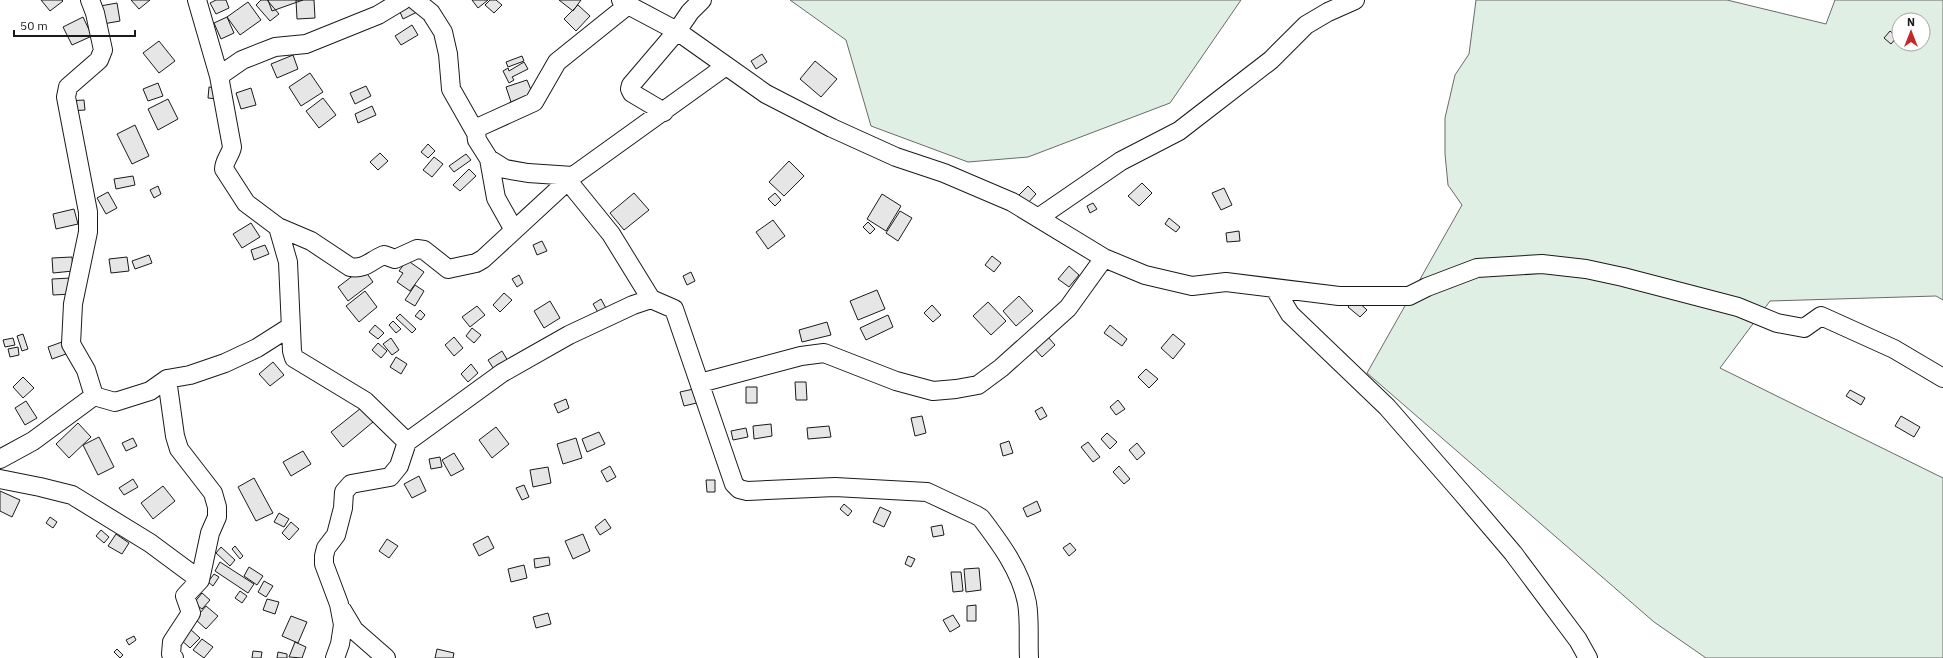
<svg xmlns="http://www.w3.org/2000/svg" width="1943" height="658" viewBox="0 0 1943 658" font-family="'IBM Plex Sans',sans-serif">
<rect width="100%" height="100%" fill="#fff"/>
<path fill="#e0efe3" stroke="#6a6a6a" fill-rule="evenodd" d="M 790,0 L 1241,0 L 1170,103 L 1028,157 L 968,162 L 871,126 L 846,40 Z
M 1476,0 L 1727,0 L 1826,24 L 1835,0 L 1943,0 L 1943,300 L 1936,296 L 1770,301 L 1720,368 L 1943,478 L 1943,658 L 1706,658 L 1654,622 L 1367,373 L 1462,205 L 1448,185 L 1445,154 L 1445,118 L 1455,75 L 1469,54 ZM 1899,20 L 1923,20 L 1923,44 L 1899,44 Z"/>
<path fill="#e6e6e6" stroke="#1a1a1a" d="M 41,0 L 62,0 L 63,1 L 50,11 Z
M 131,0 L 150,0 L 139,9 Z
M 216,0 L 226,0 L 229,8 L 216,14 L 210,3 Z
M 261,0 L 267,0 L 279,14 L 270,21 L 256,5 Z
M 268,0 L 303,0 L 272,11 Z
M 296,0 L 314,0 L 315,18 L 297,19 Z
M 472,0 L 488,0 L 478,8 Z
M 490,0 L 496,0 L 502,5 L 494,13 L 485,5 Z
M 559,0 L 581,0 L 573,11 Z
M 248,2 L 261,20 L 240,35 L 227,17 Z
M 117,3 L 120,21 L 103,24 L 100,6 Z
M 413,5 L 417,12 L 403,19 L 400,12 Z
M 578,5 L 590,16 L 576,31 L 564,19 Z
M 83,17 L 92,36 L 72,45 L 63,27 Z
M 227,17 L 234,33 L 221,39 L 214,23 Z
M 412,25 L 418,35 L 401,45 L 395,36 Z
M 1890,31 L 1897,37 L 1891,44 L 1884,38 Z
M 159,41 L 175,61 L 159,73 L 143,53 Z
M 762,54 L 767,62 L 756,69 L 751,61 Z
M 293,55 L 298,69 L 277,78 L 271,64 Z
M 522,56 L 524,61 L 508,67 L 506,62 Z
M 815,61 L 837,79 L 821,97 L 800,79 Z
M 524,62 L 528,69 L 512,77 L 514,80 L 509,83 L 503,71 L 508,68 L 509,71 Z
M 310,73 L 323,92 L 301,106 L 289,87 Z
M 527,80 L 534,97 L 512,105 L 506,87 Z
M 158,83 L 163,96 L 148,101 L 143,89 Z
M 366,86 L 371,96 L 355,104 L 350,93 Z
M 209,87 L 218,88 L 217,99 L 208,98 Z
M 251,88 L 256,105 L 241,109 L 236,93 Z
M 323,98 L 336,115 L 319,128 L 306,111 Z
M 168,99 L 178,119 L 158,130 L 148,109 Z
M 84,100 L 85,110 L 69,111 L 68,101 Z
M 372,106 L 376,115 L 358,123 L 355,114 Z
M 135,125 L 149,156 L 132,164 L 117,134 Z
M 428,144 L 435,151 L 428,158 L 421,152 Z
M 380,153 L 388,161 L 378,170 L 370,162 Z
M 466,154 L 471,160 L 454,172 L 449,166 Z
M 434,157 L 443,164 L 432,177 L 423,170 Z
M 789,161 L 804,176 L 784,196 L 769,182 Z
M 469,169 L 476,176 L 460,191 L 453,185 Z
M 133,176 L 135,185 L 116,189 L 114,179 Z
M 1142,183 L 1152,193 L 1139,206 L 1128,196 Z
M 158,186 L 161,194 L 154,198 L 150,190 Z
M 1028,186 L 1036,194 L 1027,204 L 1018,196 Z
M 1224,188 L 1232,205 L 1221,210 L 1212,193 Z
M 108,192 L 117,208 L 106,214 L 97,198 Z
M 634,193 L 649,210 L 624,230 L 610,213 Z
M 775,193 L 781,200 L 775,206 L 768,199 Z
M 882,194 L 901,206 L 886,231 L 867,219 Z
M 1093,203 L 1097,209 L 1090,213 L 1087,206 Z
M 74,209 L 78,224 L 56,229 L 53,214 Z
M 900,211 L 912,218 L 898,241 L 886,233 Z
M 1169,218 L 1180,227 L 1176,232 L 1165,224 Z
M 773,220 L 785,236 L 768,249 L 756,232 Z
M 868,222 L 875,229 L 870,234 L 863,227 Z
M 251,223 L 260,237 L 242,248 L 233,234 Z
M 1239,231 L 1240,241 L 1227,242 L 1226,233 Z
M 542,241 L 547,251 L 537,255 L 533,245 Z
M 265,245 L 269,254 L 254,260 L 251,250 Z
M 149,255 L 152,263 L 135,269 L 132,261 Z
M 992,256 L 1001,263 L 994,272 L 985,265 Z
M 72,257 L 73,271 L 53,273 L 52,258 Z
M 127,257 L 129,271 L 111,273 L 109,259 Z
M 407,260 L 424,272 L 410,291 L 397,282 L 403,273 L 399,271 Z
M 1069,266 L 1079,275 L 1069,287 L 1058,279 Z
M 363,268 L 373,282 L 348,301 L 338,287 Z
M 691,272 L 695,281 L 687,285 L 683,276 Z
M 519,275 L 523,283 L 517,287 L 512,279 Z
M 71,278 L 72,294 L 53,295 L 52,279 Z
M 415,285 L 424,291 L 415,306 L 405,300 Z
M 877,290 L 885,309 L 858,320 L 850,301 Z
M 365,291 L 377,307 L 359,322 L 346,306 Z
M 504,293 L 512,300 L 500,312 L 493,305 Z
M 1019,296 L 1033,311 L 1016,326 L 1003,311 Z
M 601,299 L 607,310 L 599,314 L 593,304 Z
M 1355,299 L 1367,310 L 1360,317 L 1348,307 Z
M 550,301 L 560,318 L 544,328 L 534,311 Z
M 988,302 L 1006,321 L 991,335 L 973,316 Z
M 932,305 L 941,315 L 933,322 L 924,313 Z
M 477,306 L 485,315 L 470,327 L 462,317 Z
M 420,310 L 425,315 L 421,320 L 415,316 Z
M 400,314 L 416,329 L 412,333 L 396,318 Z
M 888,315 L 893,327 L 866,340 L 860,328 Z
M 393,321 L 401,329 L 396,333 L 389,325 Z
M 827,322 L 831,335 L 802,342 L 799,330 Z
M 375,325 L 384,333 L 378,339 L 369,332 Z
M 1110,325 L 1127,339 L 1122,346 L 1104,333 Z
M 472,328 L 481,335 L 474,343 L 466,336 Z
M 23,334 L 28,349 L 22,351 L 17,336 Z
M 1173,334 L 1185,344 L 1173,359 L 1161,348 Z
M 1047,336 L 1055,345 L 1042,357 L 1034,348 Z
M 454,337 L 463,348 L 454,356 L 445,345 Z
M 13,338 L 15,345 L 5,347 L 3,340 Z
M 391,338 L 399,350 L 392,355 L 383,344 Z
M 62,342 L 66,354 L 52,359 L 48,347 Z
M 378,343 L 387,351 L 381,358 L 372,350 Z
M 18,347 L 19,355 L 10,357 L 8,349 Z
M 502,351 L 511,366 L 497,374 L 488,360 Z
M 396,357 L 407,364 L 401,374 L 390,367 Z
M 273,362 L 284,375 L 270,386 L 259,374 Z
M 471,364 L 478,373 L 468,382 L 461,374 Z
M 1146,369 L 1158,379 L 1149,388 L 1138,377 Z
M 23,377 L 34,388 L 23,398 L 13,387 Z
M 795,382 L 806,382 L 807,400 L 796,400 Z
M 746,387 L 757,387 L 757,403 L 746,403 Z
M 698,388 L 701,402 L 684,406 L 680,392 Z
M 1850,390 L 1865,398 L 1861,405 L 1846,396 Z
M 566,399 L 569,408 L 558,413 L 554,404 Z
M 1118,400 L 1125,409 L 1116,415 L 1110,407 Z
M 26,401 L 37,418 L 25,425 L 15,408 Z
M 1042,407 L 1047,416 L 1040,420 L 1035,411 Z
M 361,408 L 373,422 L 343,447 L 331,432 Z
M 922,416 L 926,433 L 915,436 L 911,418 Z
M 1901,416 L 1920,427 L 1914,437 L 1895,426 Z
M 78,423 L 91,437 L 69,458 L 56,444 Z
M 771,424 L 772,436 L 754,439 L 753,426 Z
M 829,426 L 831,437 L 808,439 L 807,428 Z
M 496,427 L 509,444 L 492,458 L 479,440 Z
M 746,428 L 748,437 L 733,440 L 731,431 Z
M 599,432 L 605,444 L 587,452 L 582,439 Z
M 1107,433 L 1117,442 L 1110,449 L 1101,439 Z
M 99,437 L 114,467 L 98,475 L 83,445 Z
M 133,438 L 137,446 L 126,451 L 122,443 Z
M 576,438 L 582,458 L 563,464 L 557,444 Z
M 1009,441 L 1013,453 L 1003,456 L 1000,444 Z
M 1088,442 L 1100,457 L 1093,462 L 1081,447 Z
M 1137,443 L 1145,453 L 1137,460 L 1129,450 Z
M 303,451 L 311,464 L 291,476 L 283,462 Z
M 454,453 L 464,469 L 451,476 L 442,460 Z
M 440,457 L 442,467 L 431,469 L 429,459 Z
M 610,466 L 616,477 L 607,482 L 601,471 Z
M 1119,466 L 1130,479 L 1124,484 L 1113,472 Z
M 548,467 L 551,483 L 533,487 L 530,470 Z
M 419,476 L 426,491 L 412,498 L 404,484 Z
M 254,478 L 273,513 L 256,521 L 238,487 Z
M 133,479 L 138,487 L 124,495 L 119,488 Z
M 706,480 L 715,480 L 715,492 L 707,492 Z
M 524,485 L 529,497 L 522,500 L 516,488 Z
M 163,486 L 175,501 L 153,519 L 141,503 Z
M 0,491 L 20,500 L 12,517 L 0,511 Z
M 1037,501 L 1041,511 L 1027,517 L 1023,508 Z
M 844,504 L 852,511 L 848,516 L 840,509 Z
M 880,507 L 891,512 L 884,527 L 873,522 Z
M 279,513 L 289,519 L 284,527 L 274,522 Z
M 50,517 L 57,522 L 53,528 L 46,523 Z
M 605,519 L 611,528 L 600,535 L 595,527 Z
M 291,522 L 299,529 L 289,540 L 282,533 Z
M 942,525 L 944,535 L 933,537 L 931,527 Z
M 101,530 L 109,537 L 104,543 L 96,536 Z
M 116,534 L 129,543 L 122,554 L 108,546 Z
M 583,534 L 590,551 L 573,559 L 565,541 Z
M 488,536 L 494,548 L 479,556 L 473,544 Z
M 387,539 L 398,546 L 389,558 L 379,551 Z
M 1070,543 L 1076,550 L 1069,556 L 1063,548 Z
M 235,546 L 243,556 L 240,559 L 232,549 Z
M 221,547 L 235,560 L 230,566 L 216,553 Z
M 908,556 L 915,559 L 911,567 L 905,564 Z
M 549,557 L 550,565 L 535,568 L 534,559 Z
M 220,562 L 254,584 L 248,593 L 215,571 Z
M 524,565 L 527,578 L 511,582 L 508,569 Z
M 249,567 L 263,576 L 257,585 L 244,576 Z
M 979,568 L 981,590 L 966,592 L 964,569 Z
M 951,572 L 961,572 L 963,591 L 953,592 Z
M 214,574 L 219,577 L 213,586 L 208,582 Z
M 264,581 L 273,586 L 266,597 L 258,592 Z
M 240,591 L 247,596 L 242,603 L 235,598 Z
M 202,593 L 210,600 L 202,609 L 194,603 Z
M 267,599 L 279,602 L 275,614 L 263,610 Z
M 976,605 L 976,621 L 967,621 L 967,606 Z
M 206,606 L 218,616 L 206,629 L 195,619 Z
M 548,613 L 551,624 L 536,628 L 533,617 Z
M 953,615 L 960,626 L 950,632 L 943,620 Z
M 291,616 L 307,622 L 298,643 L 282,636 Z
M 189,628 L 200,638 L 190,648 L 179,638 Z
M 134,636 L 136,640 L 129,645 L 126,640 Z
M 202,639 L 213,647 L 204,658 L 193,650 Z
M 295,642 L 306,647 L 302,658 L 289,657 Z
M 117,649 L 123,655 L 120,658 L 114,652 Z
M 437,649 L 454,653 L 453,658 L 435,658 Z
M 253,651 L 262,652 L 261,658 L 252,658 Z
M 278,652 L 287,654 L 287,658 L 277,658 Z"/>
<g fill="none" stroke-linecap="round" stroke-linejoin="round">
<defs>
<path id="minor" d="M 90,0 L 95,13 L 103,50 L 99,60 L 68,87 L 66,97 L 88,212 L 88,232 L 73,304 L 71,344 L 86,370 L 94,396
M 197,0 L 219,76 L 232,147 C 231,154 224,161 224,169 L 246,203 L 278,227 L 311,241 L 350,267 C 365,270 371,260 384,255 L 395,259 L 417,249 L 424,250 L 448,269 L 476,263 L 483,259 L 573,176 L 726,66
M 415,0 L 431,13 L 443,32 L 448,54 L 451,89 L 476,133
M 621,0 L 628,5 L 677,31 L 766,94 L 832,128 L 896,157 L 944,173 L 1012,202 L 1104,258 L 1145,275 L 1192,286 L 1226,282 L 1339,296 L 1409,296 L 1427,287 L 1477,268 L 1542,264 L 1586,269 L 1623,277 L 1738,307 L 1777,323 L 1804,328 L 1821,316 L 1894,349 L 1943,378
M 219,76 L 242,60 L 275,47 L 306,44 L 378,15 L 403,0
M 664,112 L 632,93 L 630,89 L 631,85 L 677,31 L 690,12 L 702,0
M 489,159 L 505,169 L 528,173 L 573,176
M 568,181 L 611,234 L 651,299 L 674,309 L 734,484 L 739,489 L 747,491 L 835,487 L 927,492 L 976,515 L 981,518 C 1000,543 1021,571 1027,603 C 1030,621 1028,640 1029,658
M 1038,218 L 1121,161 L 1179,131 L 1271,60 L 1306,25 L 1328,12 L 1355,0
M 278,227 L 288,262 L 292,351 L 294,358 L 365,401 L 407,442
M 514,230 L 496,198 L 489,159 L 477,140 L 476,133 L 479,127 L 534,102 L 557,62 L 628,5
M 1275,289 L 1290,314 L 1387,407 L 1462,493 L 1513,553 L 1578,640 L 1588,658
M 167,379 L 175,436 L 179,449 L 213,493 L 217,507 L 217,517 L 210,533 L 200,580 L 185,596 L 191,613 L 172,642 L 171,654 L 174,658
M 700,383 L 801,356 L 824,353 L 896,381 L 933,391 L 956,389 L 978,385 L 1001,368 L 1068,308 L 1104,258
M 94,396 L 115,402 L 150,391 L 167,379 L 190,375 L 225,363 L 257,348 L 290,327
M 0,459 L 33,441 L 94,396
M 0,479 L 40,487 L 72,495 L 150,543 L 200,580
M 342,610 L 354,630 L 386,658
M 335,658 L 340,644 L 343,625 L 339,604 L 324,564 L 324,556 L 326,548 L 336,535 L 343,508 L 344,492 L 351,484 L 390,477 L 399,466 L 407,442 L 502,373 L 569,335 L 633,305 L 651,299"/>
</defs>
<use href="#minor" stroke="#1a1a1a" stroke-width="20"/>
<use href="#minor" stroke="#fff" stroke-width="18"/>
</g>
<g transform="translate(1911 32)"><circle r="19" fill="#ffffff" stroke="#a3a3a3"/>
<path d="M0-3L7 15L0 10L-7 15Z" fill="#c62828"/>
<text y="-6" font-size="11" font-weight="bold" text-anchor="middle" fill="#1a1a1a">N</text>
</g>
<path d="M14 30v6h121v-6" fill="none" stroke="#1a1a1a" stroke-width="2"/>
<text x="20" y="30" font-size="12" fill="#1a1a1a" stroke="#ffffff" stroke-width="3" paint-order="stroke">50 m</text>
</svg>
